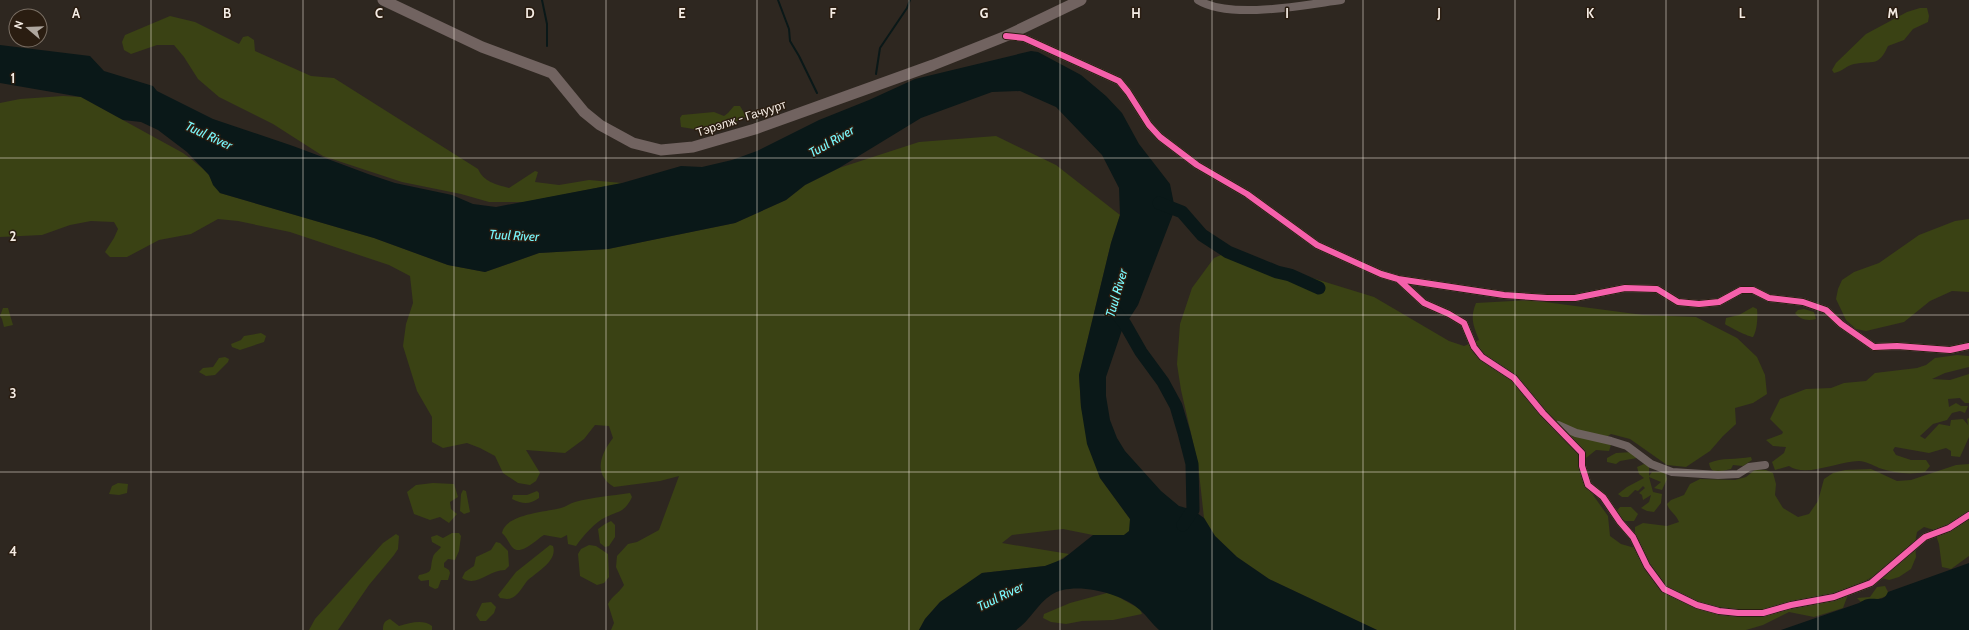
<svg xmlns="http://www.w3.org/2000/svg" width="1969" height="630" viewBox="0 0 1969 630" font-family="Cabin,sans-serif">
<rect width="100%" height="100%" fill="#2e2720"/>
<path fill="#3a4214" d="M 1920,8 L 1927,8 L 1929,16 L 1928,22 L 1913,29 L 1904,40 L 1888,46 C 1878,68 1873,60 1854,64 C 1847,65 1842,72 1834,73 L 1832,70 L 1836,63 L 1866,34 L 1907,12 Z
M 170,16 L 195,22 L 239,44 L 243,37 L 248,36 L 254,40 L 255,51 L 311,76 L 334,78 L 478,169 C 484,182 495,184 509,188 L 535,171 L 538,172 L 535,182 L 559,185 L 589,180 L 622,183 L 525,202 L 489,202 L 461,194 L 402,182 L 323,156 L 273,124 L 219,97 L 198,79 L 184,57 L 174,45 L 157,45 L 131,54 L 124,50 L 122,42 L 125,35 Z
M 63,96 L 81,97 L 183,153 C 192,160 201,166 208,174 C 212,180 215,187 220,193 L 374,238 L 448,265 L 485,272 L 539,253 L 608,249 L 735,223 L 786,200 L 805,185 L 839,168 L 919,142 L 996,136 L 1056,165 L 1120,215 L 1111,243 L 1079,375 L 1081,407 L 1100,478 L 1130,519 L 1130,531 L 1124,535 L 1093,535 L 1063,529 L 1012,535 L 1002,543 L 1069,554 L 1055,563 L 1045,566 L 982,573 L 940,602 L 925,619 L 919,630 L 611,630 L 614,623 L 608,604 C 612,596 619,593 624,585 L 616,567 L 617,556 L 628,544 L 637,542 L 659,530 L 679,476 L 660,481 L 614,487 C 593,474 600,455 613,438 L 609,426 L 595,425 L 584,439 L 565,453 L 526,450 L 540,473 L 536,481 L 530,485 L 518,483 L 503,473 L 495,456 L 480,448 L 467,443 L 443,448 L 432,442 L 432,417 L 417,391 L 403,346 L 406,324 L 413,303 L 410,276 L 389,265 L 290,232 L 238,221 L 218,219 L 191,234 L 159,240 L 127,257 L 110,257 L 105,252 L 114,238 L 118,229 L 114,222 L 91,221 L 70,225 L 42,235 L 0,237 L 0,103 L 20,99 Z
M 734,106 L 740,106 L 746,116 L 743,119 L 706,131 L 681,127 L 680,118 L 682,115 L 714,112 L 724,116 L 728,113 Z
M 1969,219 L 1969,292 L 1952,291 L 1930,301 L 1904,322 L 1866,331 L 1856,329 L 1846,320 L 1836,299 L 1838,289 L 1842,280 L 1854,272 L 1879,263 L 1919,235 L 1955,221 Z
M 1228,252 L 1374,297 L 1449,341 L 1464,346 L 1479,340 C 1473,325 1470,318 1476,303 L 1530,300 L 1643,315 L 1696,317 L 1737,338 L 1757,357 L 1765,375 L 1767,394 L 1753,403 L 1735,408 L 1736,424 L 1723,436 L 1710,451 L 1686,467 L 1667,465 L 1630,439 L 1611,434 L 1605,438 L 1611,445 L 1609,451 L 1596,450 L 1581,462 L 1593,495 L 1608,516 L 1610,536 L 1621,544 L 1635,548 L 1635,527 L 1643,523 L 1667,526 L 1679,522 C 1676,514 1669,511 1667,504 L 1671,500 L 1684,495 L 1690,484 L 1700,479 L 1735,480 L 1746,477 L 1756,469 L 1766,470 L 1773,473 L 1776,484 L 1775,495 L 1783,508 L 1798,517 L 1809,514 L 1818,501 L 1824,479 L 1833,473 L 1845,470 L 1871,469 L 1897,481 L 1911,480 L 1956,465 L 1969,464 L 1969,556 L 1951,569 L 1942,567 L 1939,544 L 1934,530 L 1924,527 L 1917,532 L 1915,543 L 1916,557 L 1911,569 L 1899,577 L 1889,580 L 1874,576 L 1850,589 L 1843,608 L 1814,617 L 1789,612 L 1763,625 L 1746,630 L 1377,630 L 1269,579 L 1237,557 L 1215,536 L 1204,518 L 1198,464 L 1181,390 L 1177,364 L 1180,324 L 1192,288 L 1214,258 Z
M 1753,307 L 1757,309 C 1758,317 1757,331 1753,337 C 1749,337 1729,327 1725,324 L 1726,318 L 1739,315 Z
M 3,308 L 8,308 L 13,325 L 4,327 L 2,319 L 0,316 Z
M 1804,309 L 1814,312 L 1816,319 C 1808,321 1800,320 1795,313 L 1798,310 Z
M 261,333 L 266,336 L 264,342 L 240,350 L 232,347 L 231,344 L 241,340 L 244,336 Z
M 1957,355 L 1969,356 L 1969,367 L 1945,373 L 1932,379 L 1950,380 L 1969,374 L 1969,403 L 1965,403 L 1960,398 L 1948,399 L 1949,407 L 1956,403 L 1961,406 L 1968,406 L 1965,413 L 1960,411 L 1952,413 L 1947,420 L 1933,424 L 1920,436 L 1925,439 L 1939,424 L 1950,426 L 1951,420 L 1963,419 L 1968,425 L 1967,419 L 1969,418 L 1969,437 L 1960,457 L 1951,456 L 1951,451 L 1946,448 L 1929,453 L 1895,447 L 1893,450 L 1896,455 L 1911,460 L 1926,460 L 1930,466 L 1925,472 C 1909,475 1894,473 1879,468 C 1873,465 1865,461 1859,461 C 1838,461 1806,478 1789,466 L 1775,470 L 1772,462 L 1784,453 L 1786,447 L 1773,446 L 1766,440 L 1782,434 L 1783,432 L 1770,419 L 1780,399 L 1806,389 L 1831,388 L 1844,383 L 1866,381 L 1875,373 L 1917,368 L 1926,365 L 1935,358 Z
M 225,357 L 229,359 L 228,362 L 215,375 L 206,376 L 199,372 L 203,368 L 213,367 L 219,358 Z
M 1633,452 L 1637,458 L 1620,461 L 1616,464 L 1607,462 L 1607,458 L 1616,453 Z
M 1751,457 L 1752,460 L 1743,466 L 1733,465 L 1731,469 C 1721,471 1711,476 1709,463 C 1722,457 1736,460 1751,457 Z
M 1644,464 L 1649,466 L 1649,476 L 1652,472 L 1665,472 L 1667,479 L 1662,490 L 1654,488 L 1661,482 L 1649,477 L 1653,492 L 1662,494 L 1661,503 L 1654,512 L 1647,511 L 1641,508 L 1649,502 L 1651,495 L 1643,500 L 1642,495 L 1639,493 L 1645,488 L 1643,486 L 1638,491 L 1635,490 L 1628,497 L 1622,497 L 1618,494 L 1627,487 L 1644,478 L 1639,474 L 1637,467 Z
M 118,483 L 128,484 L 127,493 L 119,495 L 109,494 L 112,486 Z
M 433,483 L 454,484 L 458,497 L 450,502 L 451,509 L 457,514 L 449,523 L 440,517 L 430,520 L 414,514 L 407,492 L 416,485 Z
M 463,490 L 466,491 L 470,512 L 464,514 L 460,511 L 461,494 Z
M 537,491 L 539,493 L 539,498 C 529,505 523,504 512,499 L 513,495 L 527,495 Z
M 630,493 L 632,497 C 625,512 619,511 606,517 C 595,522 583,536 576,546 L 568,544 L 567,535 L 561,538 L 544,535 C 537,539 521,556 513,548 C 509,544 507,537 502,533 C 505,514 546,512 561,508 C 566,507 570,503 575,502 C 593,497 611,496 630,493 Z
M 1620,507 L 1631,507 L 1638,514 L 1634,521 L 1625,521 L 1614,514 Z
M 611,521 L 615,525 L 615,537 L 609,546 L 605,547 L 600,543 L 598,529 L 605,524 Z
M 452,533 L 459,533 L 461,536 L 459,551 L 455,560 L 448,559 L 444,563 L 444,567 L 449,570 L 450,573 L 448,580 L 441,580 L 438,588 L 435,589 L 429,586 L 429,580 L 421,581 L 418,578 L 419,575 C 435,572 429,569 433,557 C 434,553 439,550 441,547 L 432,542 L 431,537 L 437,535 L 443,538 Z
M 396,534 L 399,536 L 398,549 L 394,555 L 369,585 L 338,630 L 309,630 L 315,619 L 383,543 Z
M 496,542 L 500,543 L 508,551 L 509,566 L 505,570 C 488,570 477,588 462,578 L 465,572 L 474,566 L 476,557 L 491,550 Z
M 550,545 L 553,546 C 558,561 536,572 527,581 C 523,586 520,592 515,596 C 510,600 506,599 500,598 L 498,595 L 516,572 Z
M 589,545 L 596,546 L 608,554 L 609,577 L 604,583 L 597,585 L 580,576 L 578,554 L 581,549 Z
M 1885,586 L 1888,592 L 1886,596 C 1874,602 1871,597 1861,602 L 1857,598 L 1870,597 L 1877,587 Z
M 1107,593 L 1113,594 L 1140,609 L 1142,614 L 1113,620 L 1082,621 L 1066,624 L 1051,622 L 1043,618 L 1044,614 L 1070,603 Z
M 491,602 L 496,607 L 494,613 L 486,621 L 480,621 L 476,615 L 482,603 Z
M 390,619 L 399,626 C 411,623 422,619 432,626 L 432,630 L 383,630 C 383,624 384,621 390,619 Z"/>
<path fill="#0a1818" d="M 0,45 L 90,56 L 104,71 L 153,86 L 157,91 L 213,119 L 293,146 L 368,174 L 395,183 L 452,195 L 473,204 L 496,207 L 622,183 L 681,166 L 702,167 L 732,160 L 757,151 L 819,120 L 869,100 L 915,79 L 1031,51 L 1038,52 L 1081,75 L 1106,96 L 1122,113 L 1139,144 L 1170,184 L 1175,209 L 1138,305 L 1122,330 L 1106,377 L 1106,396 L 1110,420 L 1117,438 L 1125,451 L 1161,491 L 1179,506 L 1193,510 L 1204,518 L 1215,536 L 1237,557 L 1269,579 L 1377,630 L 1159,630 C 1152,624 1147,616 1140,610 C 1123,593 1072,580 1051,595 C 1037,604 1030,621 1016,630 L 919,630 L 925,619 L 940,602 L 982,573 L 1045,566 L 1063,559 L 1093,535 L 1124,535 L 1129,531 L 1130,519 L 1100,478 L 1087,444 L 1081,407 L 1079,375 L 1111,243 L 1120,215 L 1119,188 L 1102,155 L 1056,107 L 1020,91 L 992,92 L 921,118 L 839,168 L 805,185 L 786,200 L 735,223 L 608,249 L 539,253 L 485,272 L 448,265 L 374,238 L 220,193 L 213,185 L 209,175 L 187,152 L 158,130 L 141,122 L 123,120 L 81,97 L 0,83 Z
M 1969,563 L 1969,630 L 1781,630 L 1859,603 C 1861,602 1865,599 1868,599 C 1876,598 1884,602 1888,592 Z"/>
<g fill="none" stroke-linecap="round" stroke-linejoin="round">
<path stroke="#0a1818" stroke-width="2" d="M 542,0 L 547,24 L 547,46
M 778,0 L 789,29 L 790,41 L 799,56 L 817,93
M 876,74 L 880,48 L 907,8 L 910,0"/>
<path stroke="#0a1818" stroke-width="13" d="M 1159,203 L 1182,212 L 1202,235 L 1228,252 L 1277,272 L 1290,275 L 1319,288
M 1114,310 L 1125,324 L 1141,352 L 1163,382 L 1176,406 L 1184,433 L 1192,464 L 1193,510 L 1183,525"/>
<path stroke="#6e625f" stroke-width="8" d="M 1198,0 C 1230,20 1304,5 1341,0
M 1007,36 L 1024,38 L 1119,81 L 1128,92 L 1149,125 L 1160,137 L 1197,165 L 1247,194 L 1317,245 L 1381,274 L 1398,279 L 1424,303 L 1449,314 L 1464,323 L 1474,347 L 1482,357 L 1514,378 L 1543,413 L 1582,453 L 1582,466 L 1588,485 L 1603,497 L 1620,522 L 1633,537 L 1647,566 L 1664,589 L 1697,605 L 1719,611 L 1738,613 L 1763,613 L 1791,605 L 1834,597 L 1871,583 L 1925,537 L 1949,528 L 1969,515
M 1398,279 L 1504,295 L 1547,298 L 1575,298 L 1625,288 L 1657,289 L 1678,302 L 1699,304 L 1719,302 L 1741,290 L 1753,290 L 1769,298 L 1803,302 L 1826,310 L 1841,324 L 1874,347 L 1897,346 L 1950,350 L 1969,346
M 1558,425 L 1576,433 L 1611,441 L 1627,446 L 1651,464 L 1672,472 L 1718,475 L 1738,474 L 1749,467 L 1765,465"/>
<path stroke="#716360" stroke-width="11" d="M 383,0 L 482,47 L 552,73 L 584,112 L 600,125 L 633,143 L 661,150 L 693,147 L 755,129 L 933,65 L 1006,36 L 1081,0"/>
<defs>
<path id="cycleway" d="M 1006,36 L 1024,38 L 1119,81 L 1128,92 L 1149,125 L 1160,137 L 1197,165 L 1247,194 L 1317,245 L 1381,274 L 1398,279 L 1424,303 L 1449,314 L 1464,323 L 1474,347 L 1482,357 L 1514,378 L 1543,413 L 1582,453 L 1582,466 L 1588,485 L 1603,497 L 1620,522 L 1633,537 L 1647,566 L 1664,589 L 1697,605 L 1719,611 L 1738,613 L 1763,613 L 1791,605 L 1834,597 L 1871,583 L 1925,537 L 1949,528 L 1969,515
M 1398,279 L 1504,295 L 1547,298 L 1575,298 L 1625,288 L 1657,289 L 1678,302 L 1699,304 L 1719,302 L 1741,290 L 1753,290 L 1769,298 L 1803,302 L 1826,310 L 1841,324 L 1874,347 L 1897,346 L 1950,350 L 1969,346"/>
</defs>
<use href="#cycleway" stroke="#2a1d11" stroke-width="8"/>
<use href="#cycleway" stroke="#f560ab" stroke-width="6"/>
</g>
<path fill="none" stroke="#f5ece4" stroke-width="1" stroke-opacity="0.55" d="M 151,0 L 151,630M 303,0 L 303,630M 454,0 L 454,630M 606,0 L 606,630M 757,0 L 757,630M 909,0 L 909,630M 1060,0 L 1060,630M 1212,0 L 1212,630M 1363,0 L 1363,630M 1515,0 L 1515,630M 1666,0 L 1666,630M 1818,0 L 1818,630M 0,158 L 1969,158M 0,315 L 1969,315M 0,472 L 1969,472"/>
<g text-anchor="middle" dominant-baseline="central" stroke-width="3" stroke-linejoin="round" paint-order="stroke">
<g font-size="12" fill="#f5ece4" stroke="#2a1d11">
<text transform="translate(741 118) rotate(-18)">Тэрэлж - Гачуурт</text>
</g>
<g font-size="13" font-style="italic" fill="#79f9fe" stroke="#2a1d11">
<text transform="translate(209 135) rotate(25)">Tuul River</text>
<text transform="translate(831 141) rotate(-30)">Tuul River</text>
<text transform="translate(514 235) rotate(3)">Tuul River</text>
<text transform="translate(1116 293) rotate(-74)">Tuul River</text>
<text transform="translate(1000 596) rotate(-26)">Tuul River</text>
</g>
</g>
<g font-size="13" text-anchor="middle" font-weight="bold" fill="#f5ece4" stroke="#2a1d11" stroke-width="3" stroke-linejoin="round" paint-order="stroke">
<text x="76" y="18">A</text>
<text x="227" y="18">B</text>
<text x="379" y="18">C</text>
<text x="530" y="18">D</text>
<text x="682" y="18">E</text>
<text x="833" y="18">F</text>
<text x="984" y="18">G</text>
<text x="1136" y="18">H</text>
<text x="1287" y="18">I</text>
<text x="1439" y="18">J</text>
<text x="1590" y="18">K</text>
<text x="1742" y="18">L</text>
<text x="1893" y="18">M</text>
<text x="13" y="83">1</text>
<text x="13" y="241">2</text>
<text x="13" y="398">3</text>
<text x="13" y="556">4</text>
</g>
<g transform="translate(28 28) rotate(289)"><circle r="19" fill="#2a1d11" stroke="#7b7065"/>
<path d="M0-3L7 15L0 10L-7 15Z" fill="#afa79f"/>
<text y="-6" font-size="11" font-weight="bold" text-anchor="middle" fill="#f5ece4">N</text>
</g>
</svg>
